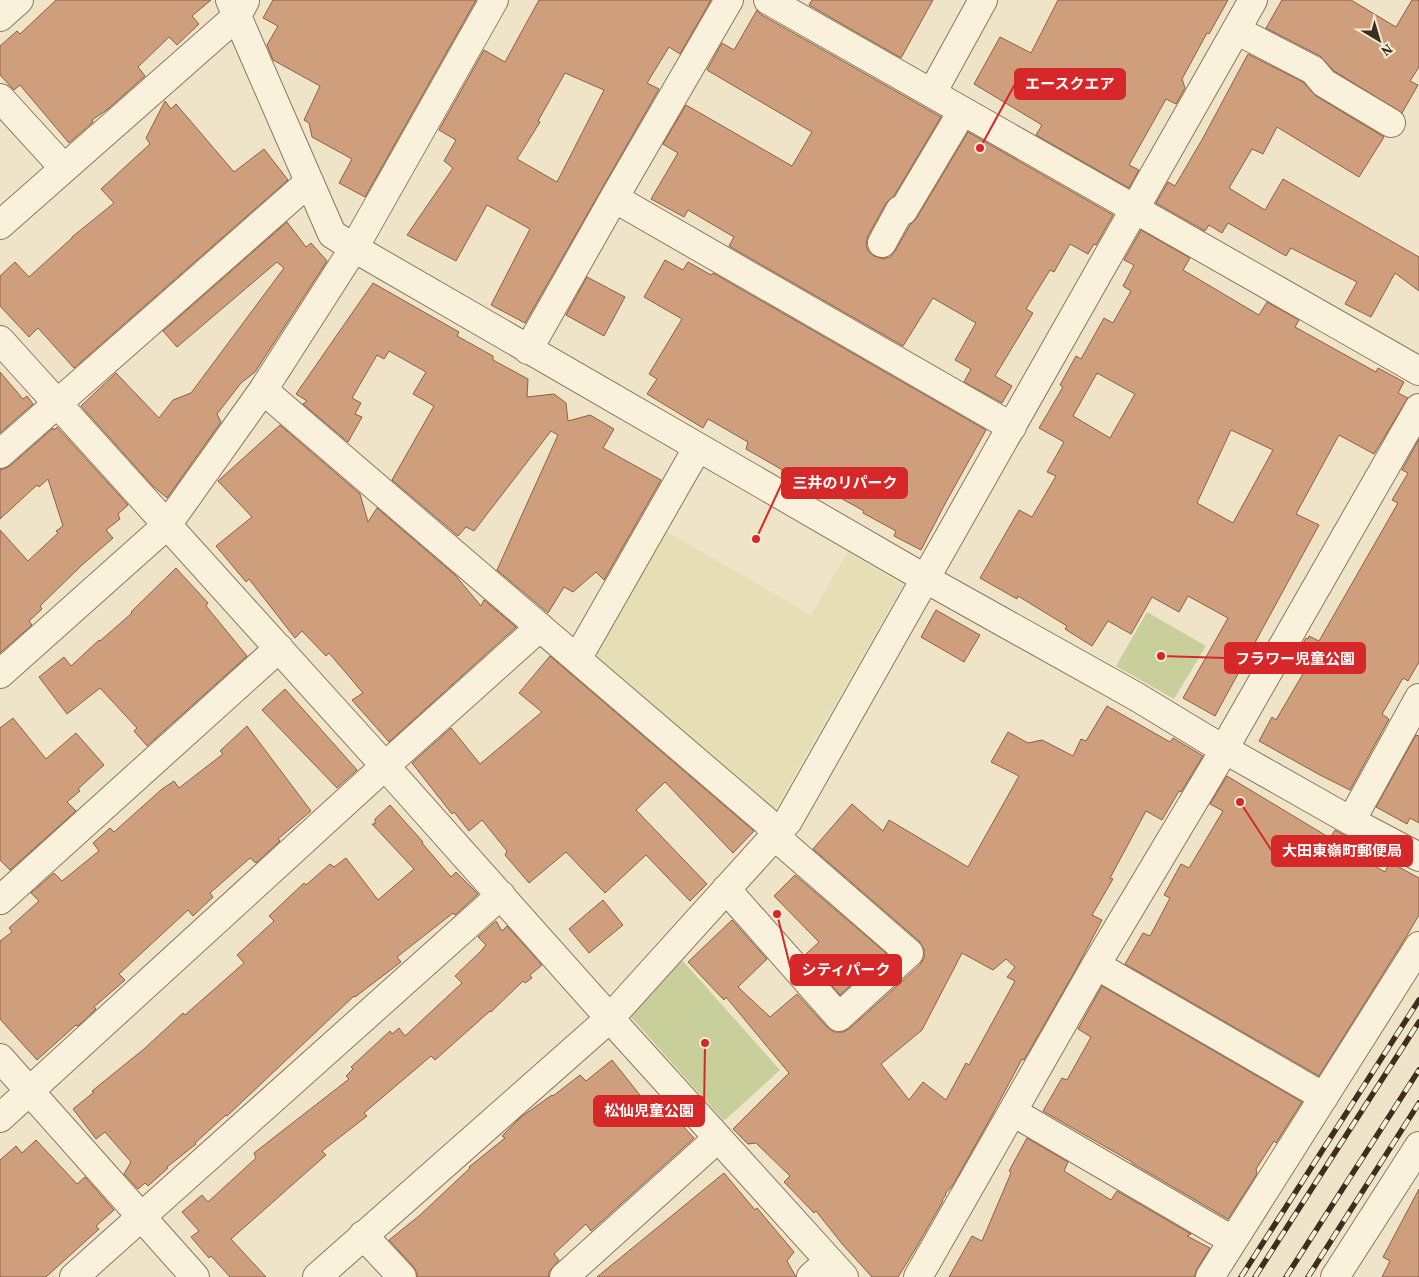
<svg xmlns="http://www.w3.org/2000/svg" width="1419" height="1277" font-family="'Source Serif 4','Noto Sans JP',serif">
	<rect width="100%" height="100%" fill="#f0e4c8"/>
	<path fill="#e6deb5" d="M664 530 811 615 848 552 903 585 773 813 587 656Z"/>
	<path fill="#c9cf9b" d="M1147 612 1206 646 1174 699 1116 666Z
		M682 960 780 1070 724 1121 630 1016Z"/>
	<path fill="#cf9f7d" stroke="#8d5f41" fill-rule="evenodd" d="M56 0H211L192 16 199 24 177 45 169 37 138 67 145 76 108 109 92 120 93 122 69 143 20 85 14 90 0 75V46L17 31 20 34Z
		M273 0H476L365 197 339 183 352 159 312 137 309 123 304 120 320 86 273 60 267 45 278 26 263 18Z
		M539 0H711L680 54 669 47 647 83 659 89 525 323 491 305 530 229 487 205 456 261 407 235 453 168 444 161 456 140 439 130 484 50 505 62ZM565 73 604 90 557 182 517 159 540 122 538 121Z
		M812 0H933L901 58 809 5Z
		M1058 0H1228L1209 34 1207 33 1182 79 1185 88 1176 104 1166 99 1129 165 1139 170 1129 188 1036 135 1042 125 974 84 1000 37 1031 53Z
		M1282 0H1351L1396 27 1412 0H1419V67L1410 81 1418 85 1402 113 1334 71 1320 56 1266 28Z
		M757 10 760 14 941 117 894 196 886 203 868 236 866 244 868 251 874 256 883 259 890 257 895 251 910 225 916 219 968 132 1113 215 1096 245 1094 244 1088 254 1070 244 1054 272 1050 270 1026 309 1033 313 995 376 1012 386 1002 403 964 382 971 369 955 360 976 323 933 298 903 346 729 246 734 237 688 210 684 217 651 199 678 153 663 144 686 105 792 166 812 132 707 70 722 43 734 50Z
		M1248 54 1303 82 1316 96 1384 137 1359 177 1277 127 1263 154 1252 149 1229 188 1265 210 1283 179 1419 257V291L1395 273 1371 317 1345 304 1357 282 1291 248 1286 256 1228 223 1222 233 1209 225 1205 231 1156 203 1168 182 1175 186 1203 138Z
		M165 101 171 109 176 104 234 172 264 149 288 180 74 368 38 328 29 337 0 306V276L15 262 29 277 72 238V237L114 203 101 189 150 144 146 138Z
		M287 222 306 247 311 243 327 261 255 372 241 383 217 414 221 422 167 498 153 486 81 406 116 373 159 418 173 400 191 393 284 268 277 262 177 347 163 331Z
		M1141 230 1190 258 1183 270 1259 315 1267 302 1299 320 1295 327 1376 372 1378 368 1404 382 1398 393 1408 398 1374 454 1339 435 1296 514 1319 525 1215 716 1183 698 1228 618 1188 596 1179 612 1152 597 1131 634 1108 621 1092 646 1065 629 1067 626 1018 596 1017 599 980 578 1019 510 1032 517 1056 476 1047 472 1064 442 1039 428 1063 387 1060 385 1076 356 1081 359 1104 318 1113 323 1131 291 1123 286 1134 265 1124 260ZM1097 373 1135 394 1110 438 1073 416ZM1231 430 1273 450 1233 523 1197 503Z
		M665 260 683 270 688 262 711 275 713 273 986 430 946 502 921 550 894 536 896 531 863 513 864 511 828 491 826 495 746 449 748 442 708 419 703 428 647 394 657 379 649 374 682 319 644 297Z
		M587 277 625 297 604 336 566 315Z
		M373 283 459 332 457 336 493 356V360L528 379 527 397 554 394 566 403 568 421 590 415 614 429 603 448 661 480 604 580 596 572 573 592 564 587 548 613 497 570 558 435 551 431 474 531 466 527 458 536 392 480 434 406 413 394 426 372 389 351 384 359 377 355 352 398 361 403 355 414 362 417 348 442 303 404 307 401 296 394Z
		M0 372 23 399 27 396 33 404 0 433Z
		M280 425 360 494 368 522 377 508 455 575 481 606 484 600 516 627 389 742 352 700 363 693 329 653 326 656 302 631 295 638 249 579 246 582 216 546 252 517 218 481Z
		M57 427 128 505 118 514 120 519 106 530 113 538 82 565 40 606 42 609 29 621 32 625 0 653V530L28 561 58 533 56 531 63 526 48 479 39 487 37 485 0 519V469H4L10 466 53 428 54 430Z
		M1419 439V662L1408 681 1403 678 1382 714 1389 719 1350 790 1320 775 1259 741 1272 717 1276 720 1304 672 1290 665 1306 638 1308 639 1309 636 1319 641 1398 503 1392 500 1408 473 1402 470Z
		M176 568 208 603 206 606 247 656 147 746 134 731 137 728 100 688 67 714 39 677 64 657 71 666 99 640 100 641 132 613 131 612Z
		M936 610 980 635 964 662 921 637Z
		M550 656 754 831 733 853 665 782 636 810 707 884 690 901 646 855 605 893 566 852 529 883 505 855 507 851 482 820 469 831 454 812 452 814 412 763 451 728 480 764 542 712 519 693Z
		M285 689 357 770 337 788 262 710Z
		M1107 706 1170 742 1173 738 1203 756 1181 792 1179 791 1162 820 1146 811 1110 878 1113 879 1092 915 1102 920 1075 971 1024 1060 1022 1059 990 1119 953 1185 945 1194 946 1195 942 1200 943 1201 913 1253 898 1277H872L843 1245 816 1211 814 1213 784 1182 790 1176 756 1143 748 1144 733 1129 789 1073 726 997 724 1000 688 962 732 920 767 959 738 987 770 1017 797 994 828 1028 835 1032H843L849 1029 920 965 924 958V949L919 941 813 849 852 804 883 831 889 820 968 867 1019 776 991 762 1008 732 1028 743 1042 740 1073 756 1081 739 1086 741ZM962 953 993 970 1006 959 1015 967 1007 977 1015 981 969 1065 966 1063 946 1100 923 1082 909 1100 881 1064 922 1030Z
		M13 718 46 759 76 733 104 765 78 789 80 791 67 802 76 811 10 870 0 860V728Z
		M247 726 311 811 278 839 280 841 256 863 250 858 210 893 213 897 193 916 188 910 119 974 125 980 94 1007 96 1009 78 1026 76 1025 37 1060 0 1019V941L12 932 9 928 39 901 31 893 54 873 62 881 99 851 93 843 110 828 114 832 162 789 174 781 179 788 223 754 220 751Z
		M1416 735 1419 736V823L1410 818 1407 824 1376 807Z
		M1227 776 1330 838 1335 830 1354 841 1348 851 1385 872 1388 866H1397L1419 878V915L1406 937 1319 1076 1125 964 1143 933 1150 936 1170 898 1164 895 1181 864 1189 868 1223 811 1210 804Z
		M390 805 423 842 422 843 451 877 456 872 478 894 455 915 453 913 397 957 401 962 355 997 354 996 227 1116 226 1115 195 1143 196 1144 167 1167 168 1168 148 1186 145 1183 138 1189 124 1174 131 1162 105 1132 96 1139 73 1109 94 1092 92 1091 144 1049 183 1013 185 1015 244 963 237 955 274 921 269 916 304 883 306 885 330 864 334 867 346 858 378 900 414 869 372 824H375V819Z
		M795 875 886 953 840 995 805 955 819 942 774 896Z
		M603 900 623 925 589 953 569 929Z
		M496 921 502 931 507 926 542 965 530 975 532 978 525 983 523 981 491 1012 490 1011 435 1060 431 1056 364 1113 367 1116 322 1151 326 1155 231 1239 266 1277H230L211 1256 209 1258 191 1237 199 1231 182 1212 202 1195 208 1202 256 1158 254 1153 349 1079 346 1076 353 1069 351 1067 390 1031 392 1034 399 1028 405 1036 462 983 455 976 483 949V948L486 945 478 937Z
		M1102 986 1302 1102 1276 1143 1274 1141 1256 1169 1257 1174 1228 1219 1132 1163V1162L1043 1111 1062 1078 1067 1080 1091 1037 1078 1029Z
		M612 1060 659 1119 668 1110 694 1138 591 1231 586 1224 554 1254 559 1260 549 1272V1277H417V1273L413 1266 389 1240 419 1216 470 1168 469 1167 505 1138 502 1136 521 1117 552 1095 553 1096 580 1075 586 1081Z
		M1027 1138 1068 1162 1064 1171 1111 1200 1117 1191 1191 1234 1187 1236 1210 1248 1197 1269 1194 1277H949L972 1236 982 1241 1011 1173 1009 1171Z
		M36 1140 77 1184 85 1177 114 1210 96 1226 99 1229 46 1277H0V1160L16 1146 22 1153Z
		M724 1173 755 1210 757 1208 794 1252 787 1261 796 1277H597Z
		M1419 1189V1277H1382L1390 1261 1383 1257Z"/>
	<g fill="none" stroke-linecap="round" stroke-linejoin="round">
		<defs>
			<path id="minor" d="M230 0 332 234 354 248 926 579 1137 697 1208 740 1351 821 1419 857
				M768 0 1419 371
				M0 17 19 0
				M1236 30 1313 70 1324 83 1391 123
				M932 93 983 0
				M0 98 64 168
				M614 198 1012 427
				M0 225 237 16 245 1
				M882 243 900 210 903 211 962 112
				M0 340 385 766 623 1033 844 1277
				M528 350 614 198 729 0
				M263 390 766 821 786 846 909 953 839 1017 726 889
				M0 454 309 182
				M577 659 698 447
				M0 674 167 525 263 390 354 248 494 0
				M1351 821 1419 698
				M0 900 279 648
				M1096 965 1324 1097
				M0 1058 195 1277
				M1013 1112 1232 1240
				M0 1118 385 766 540 627
				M363 1235 402 1277
				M74 1277 501 895
				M317 1277 610 1018 788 821 1253 0
				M564 1277 718 1138
				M811 1277 829 1261
				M918 1277 1096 965 1225 749 1233 733 1419 408
				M1210 1277 1419 946
				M1335 1277 1419 1146"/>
		</defs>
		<use href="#minor" stroke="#8d765c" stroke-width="30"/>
		<use href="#minor" stroke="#faf1dc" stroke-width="28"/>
		<defs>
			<path id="rail" d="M1241 1277 1419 1000
				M1255 1277 1419 1022
				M1286 1277 1419 1070
				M1308 1277 1419 1103"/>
		</defs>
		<use href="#rail" stroke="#3d2e20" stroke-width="5.5"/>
		<use href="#rail" stroke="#f7eed8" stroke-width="4" stroke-dasharray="11" stroke-linecap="butt"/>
	</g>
	<path fill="none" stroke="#d62828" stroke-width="2" d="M980 148L1015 84M756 539L782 483M1161 656L1225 658M1240 802L1272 851M777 914L791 970M705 1043L704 1111"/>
	<g fill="#d62828" stroke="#f7eed8" stroke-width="2">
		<circle cx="980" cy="148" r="5"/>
		<circle cx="756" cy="539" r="5"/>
		<circle cx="1161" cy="656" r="5"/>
		<circle cx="1240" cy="802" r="5"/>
		<circle cx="777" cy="914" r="5"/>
		<circle cx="705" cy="1043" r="5"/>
	</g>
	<g fill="#d62828" stroke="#d62828" stroke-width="2">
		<rect x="1015" y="69" width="110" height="30" rx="5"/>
		<rect x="782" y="468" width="125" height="30" rx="5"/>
		<rect x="1225" y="643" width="140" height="30" rx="5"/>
		<rect x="1272" y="836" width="140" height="30" rx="5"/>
		<rect x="791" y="955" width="110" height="30" rx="5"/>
		<rect x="594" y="1096" width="110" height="30" rx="5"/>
	</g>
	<g font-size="15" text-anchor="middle" font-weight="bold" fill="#fff">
		<text x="1070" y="89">エースクエア</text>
		<text x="845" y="488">三井のリパーク</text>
		<text x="1295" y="664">フラワー児童公園</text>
		<text x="1342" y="856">大田東嶺町郵便局</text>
		<text x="846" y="975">シティパーク</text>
		<text x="649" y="1116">松仙児童公園</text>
	</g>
	<g transform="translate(1379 40) rotate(142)" stroke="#f7eed8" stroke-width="4" paint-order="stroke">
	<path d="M0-4L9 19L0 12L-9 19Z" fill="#3d2e20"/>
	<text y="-8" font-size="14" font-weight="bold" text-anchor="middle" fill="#3d2e20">N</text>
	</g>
</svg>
